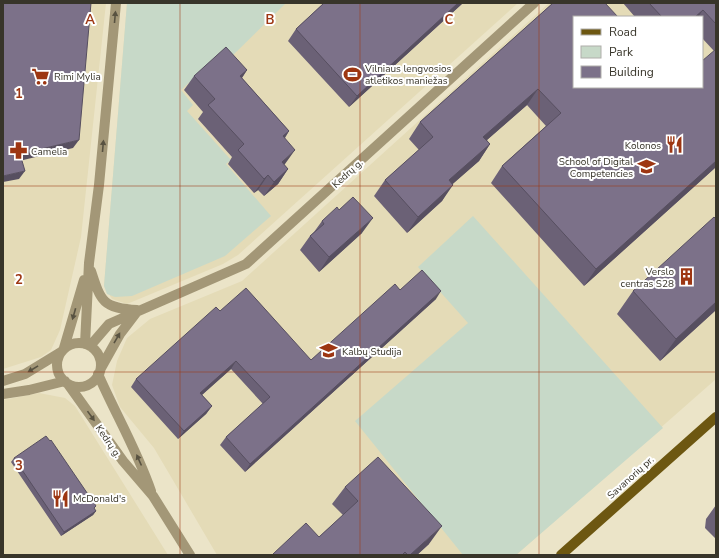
<svg xmlns="http://www.w3.org/2000/svg" width="719" height="558" font-family="'Nunito Sans',sans-serif">
	<rect width="100%" height="100%" fill="#ebe4c8"/>
	<path fill="#e4dbb7" fill-rule="evenodd" d="M3 3H106L81 237 60 330 51 350 41 357 3 369Z
		M127 3H518L238 255 223 264 127 304 112 299 104 286Z
		M549 3H716V379L516 555H217L154 448 120 407 112 385 117 361 127 338 150 319 242 281ZM574 17H702V87H574Z
		M39 393 65 398 75 406 168 555H3V400Z"/>
	<path fill="#c7d9c8" d="M127 3H286L225 63 218 56 181 90 193 105 187 111 231 160 226 164 271 216 225 256 132 296 115 297 107 294 104 286Z
		M473 216 663 428 516 555H463L355 421 468 323 418 267Z"/>
	<g fill="none" stroke-linecap="round" stroke-linejoin="round">
		<path stroke="#a39777" stroke-width="10" d="M91 271C101 302 103 308 137 310
			M57 365a22 22 0 1 1 44 0a22 22 0 1 1-44 0Z
			M85 344 89 263 99 185 116 3
			M90 346 109 324 246 264 534 3
			M64 348 84 280
			M101 368 120 334 136 313
			M98 374C115 413 137 450 151 491
			M3 381 25 374 61 352
			M68 384 123 461 153 496 190 555
			M3 394 29 390 65 381"/>
		<path stroke="#6d5711" stroke-width="10" d="M561 555 716 417"/>
	</g>
	<path fill="#6b6176" d="M324 3H463L349 107 288 41 296 29Z
		M553 3 574 87H702L714 51 702 38V17H635L623 3H716V167L584 286 491 183 502 166 546 126 527 105 487 140 490 144 479 161 452 184 442 201 407 233 374 196 385 180 419 150 409 139 420 122Z
		M247 70 242 78 289 131 285 138 284 165 288 169 278 184 264 196 258 190 254 193 228 164 232 157 198 119 203 112 184 90 194 76Z
		M716 219V310L660 361 617 314 633 291Z
		M322 221 362 233 319 272 300 250 310 236 314 232Z
		M400 290 436 299 245 472 220 445 226 437 263 404 231 369 202 395 212 406 206 414 178 439 131 387 136 379 220 311 311 360Z
		M14 458 94 509 96 511 93 515 61 536 11 462Z
		M345 487 429 544 417 555H272L273 554 319 537 343 515 332 504Z
		M716 505V539L705 528 706 519Z"/>
	<path fill="#574f60" d="M458 3H463L349 107 357 96Z
		M703 10 698 17H695Z
		M247 70 237 85 240 76Z
		M538 89 527 105 472 153 483 137Z
		M289 131 279 146 283 136Z
		M79 140 73 148 15 162 20 154Z
		M490 144 479 161 438 197 449 180Z
		M295 150 285 164 272 176 282 162Z
		M716 161V167L584 286 596 269Z
		M288 169 278 184 264 196 274 182Z
		M25 171 19 179 3 182V176Z
		M268 175 258 190 254 193 264 179Z
		M453 185 442 201 407 233 418 217Z
		M373 218 362 233 319 272 329 257Z
		M441 291 436 299 245 472 250 464Z
		M716 302V310L660 361 676 339Z
		M236 361 231 369 195 401 200 393Z
		M212 406 206 414 178 439 184 431Z
		M96 511 93 515 61 536 64 532Z
		M442 526 429 544 417 555H410Z"/>
	<path fill="#7c7189" stroke="#574f60" d="M3 3H91L79 140 20 154 25 171 3 176Z
		M324 3H458L357 96 296 29Z
		M553 3H605L618 17H574V87H702V61L716 49V161L596 269 502 166 561 113 538 89 483 137 490 144 449 180 453 185 418 217 385 180 433 137 420 122Z
		M649 3H716V24L703 10 695 17H662Z
		M226 47 247 70 240 76 289 131 283 136 295 150 282 162 288 169 274 182 268 175 264 179 238 150 244 144 208 105 215 99 194 76Z
		M353 197 373 218 329 257 310 236 324 224 322 221 337 207 339 210Z
		M714 217 716 219V302L676 339 633 291Z
		M422 270 441 291 250 464 226 437 270 397 236 361 200 393 212 406 184 431 136 379 216 307 220 311 246 288 311 360 395 284 400 290Z
		M46 436 50 441 51 440 96 506 94 508 96 511 64 532 14 458Z
		M378 457 442 526 410 555H408L405 552 402 555H274L273 554 306 523 319 537 358 501 345 487Z"/>
	<defs><path id="oneway-solid" d="M-6-.8H1V-3.2L6.5 0L1 3.2V.8H-6Z"/></defs>
	<g fill="#585241">
		<use href="#oneway-solid" transform="translate(115 17) rotate(-85)"/>
		<use href="#oneway-solid" transform="translate(103 146) rotate(-85)"/>
		<use href="#oneway-solid" transform="translate(74 314) rotate(106)"/>
		<use href="#oneway-solid" transform="translate(117 338) rotate(-60)"/>
		<use href="#oneway-solid" transform="translate(33 369) rotate(149)"/>
		<use href="#oneway-solid" transform="translate(91 416) rotate(54)"/>
		<use href="#oneway-solid" transform="translate(139 460) rotate(-114)"/>
	</g>
	<path fill="none" stroke="#9d3612" stroke-width="1" stroke-opacity="0.55" d="M180 3V555M360 3V555M539 3V555M3 186H716M3 372H716"/>
	<defs>
		<symbol id="stadium-bare" viewBox="-9 -9 18 18"><path d="M0-5a6.5 5 0 1 0 0 10a6.5 5 0 1 0 0-10ZM-3.5-1.8h7v3.6h-7Z" fill="#9d3612" stroke="#fff" stroke-width="2.5" paint-order="stroke"/></symbol>
		<symbol id="supermarket-bare" viewBox="-9 -9 18 18"><path d="M-6-5.5h2.5l.6 2H6L4.5 2H-2.5L-4.4-4H-6ZM-1.5 3.2a1.3 1.3 0 1 0 .1 0ZM3 3.2a1.3 1.3 0 1 0 .1 0Z" fill="#9d3612" stroke="#fff" stroke-width="2.5" paint-order="stroke"/></symbol>
		<symbol id="restaurant-bare" viewBox="-9 -9 18 18"><path d="M-5-6h1v4h1v-4h1v4h1v-4h1v5L-1.5 .5V6h-2V.5L-5-1ZM5-6V6H3V1.5H1.5Q1.5-4 5-6Z" fill="#9d3612" stroke="#fff" stroke-width="2.5" paint-order="stroke"/></symbol>
		<symbol id="pharmacy-bare" viewBox="-9 -9 18 18"><path d="M-2-6h4v4h4v4h-4v4h-4v-4h-4v-4h4Z" fill="#9d3612" stroke="#fff" stroke-width="2.5" paint-order="stroke"/></symbol>
		<symbol id="university-bare" viewBox="-9 -9 18 18"><path d="M0-5L7-2L0 1L-7-2ZM-4 1L0 2.5L4 1V4Q0 6-4 4Z" fill="#9d3612" stroke="#fff" stroke-width="2.5" paint-order="stroke"/></symbol>
		<symbol id="building-bare" viewBox="-9 -9 18 18"><path d="M-4-6H4V6H1V3H-1V6H-4ZM-2.5-4.3h1.7v1.8h-1.7ZM.8-4.3h1.7v1.8H.8ZM-2.5-1h1.7V.8h-1.7ZM.8-1h1.7V.8H.8Z" fill="#9d3612" stroke="#fff" stroke-width="2.5" paint-order="stroke"/></symbol>
		<symbol id="school-bare" viewBox="-9 -9 18 18"><path d="M0-5L7-2L0 1L-7-2ZM-4 1L0 2.5L4 1V4Q0 6-4 4Z" fill="#9d3612" stroke="#fff" stroke-width="2.5" paint-order="stroke"/></symbol>
	</defs>
	<g fill-rule="evenodd">
		<use href="#stadium-bare" x="340" y="62" width="25" height="25"/>
		<use href="#supermarket-bare" x="28" y="64" width="25" height="25"/>
		<use href="#restaurant-bare" x="662" y="132" width="25" height="25"/>
		<use href="#pharmacy-bare" x="6" y="138" width="25" height="25"/>
		<use href="#university-bare" x="634" y="154" width="25" height="25"/>
		<use href="#building-bare" x="674" y="264" width="25" height="25"/>
		<use href="#school-bare" x="316" y="338" width="25" height="25"/>
		<use href="#restaurant-bare" x="48" y="486" width="25" height="25"/>
	</g>
	<g text-anchor="middle" stroke-width="4" stroke-linejoin="round" paint-order="stroke">
		<g font-size="10" fill="#38352a" stroke="#fff" text-anchor="start">
			<text x="365" y="72">Vilniaus lengvosios<tspan x="365" dy="12">atletikos maniežas</tspan></text>
			<text x="54" y="80">Rimi Mylia</text>
			<text x="661" y="149" text-anchor="end">Kolonos</text>
			<text x="31" y="155">Camelia</text>
			<text x="633" y="165" text-anchor="end">School of Digital<tspan x="633" dy="12">Competencies</tspan></text>
			<text x="674" y="275" text-anchor="end">Verslo<tspan x="674" dy="12">centras S28</tspan></text>
			<text x="342" y="355">Kalbų Studija</text>
			<text x="73" y="502">McDonald's</text>
		</g>
		<g font-size="10" fill="#38352a" stroke="#fff">
			<text transform="translate(347 173) rotate(-42)" y="4">Kedrų g.</text>
			<text transform="translate(109 441) rotate(56)" y="4">Kedrų g.</text>
			<text transform="translate(630 477) rotate(-42)" y="4">Savanorių pr.</text>
		</g>
	</g>
	<g font-size="13" text-anchor="middle" font-weight="bold" fill="#9d3612" stroke="#fff" stroke-width="4" stroke-linejoin="round" paint-order="stroke">
		<text x="90" y="24">A</text>
		<text x="270" y="24">B</text>
		<text x="449" y="24">C</text>
		<text x="19" y="98">1</text>
		<text x="19" y="284">2</text>
		<text x="19" y="470">3</text>
	</g>
	<rect width="719" height="558" fill="none" stroke="#38352a" stroke-width="8"/>
	<rect x="573" y="16" width="130" height="72" fill="#ffffff" stroke="#afaeaa"/>
	<rect x="581" y="29" width="20" height="6" fill="#6d5711" stroke="#afaeaa"/>
	<text x="609" y="36" font-size="12" fill="#38352a">Road</text>
	<rect x="581" y="46" width="20" height="12" fill="#c7d9c8" stroke="#afaeaa"/>
	<text x="609" y="56" font-size="12" fill="#38352a">Park</text>
	<rect x="581" y="66" width="20" height="12" fill="#7c7189" stroke="#afaeaa"/>
	<text x="609" y="76" font-size="12" fill="#38352a">Building</text>
</svg>
